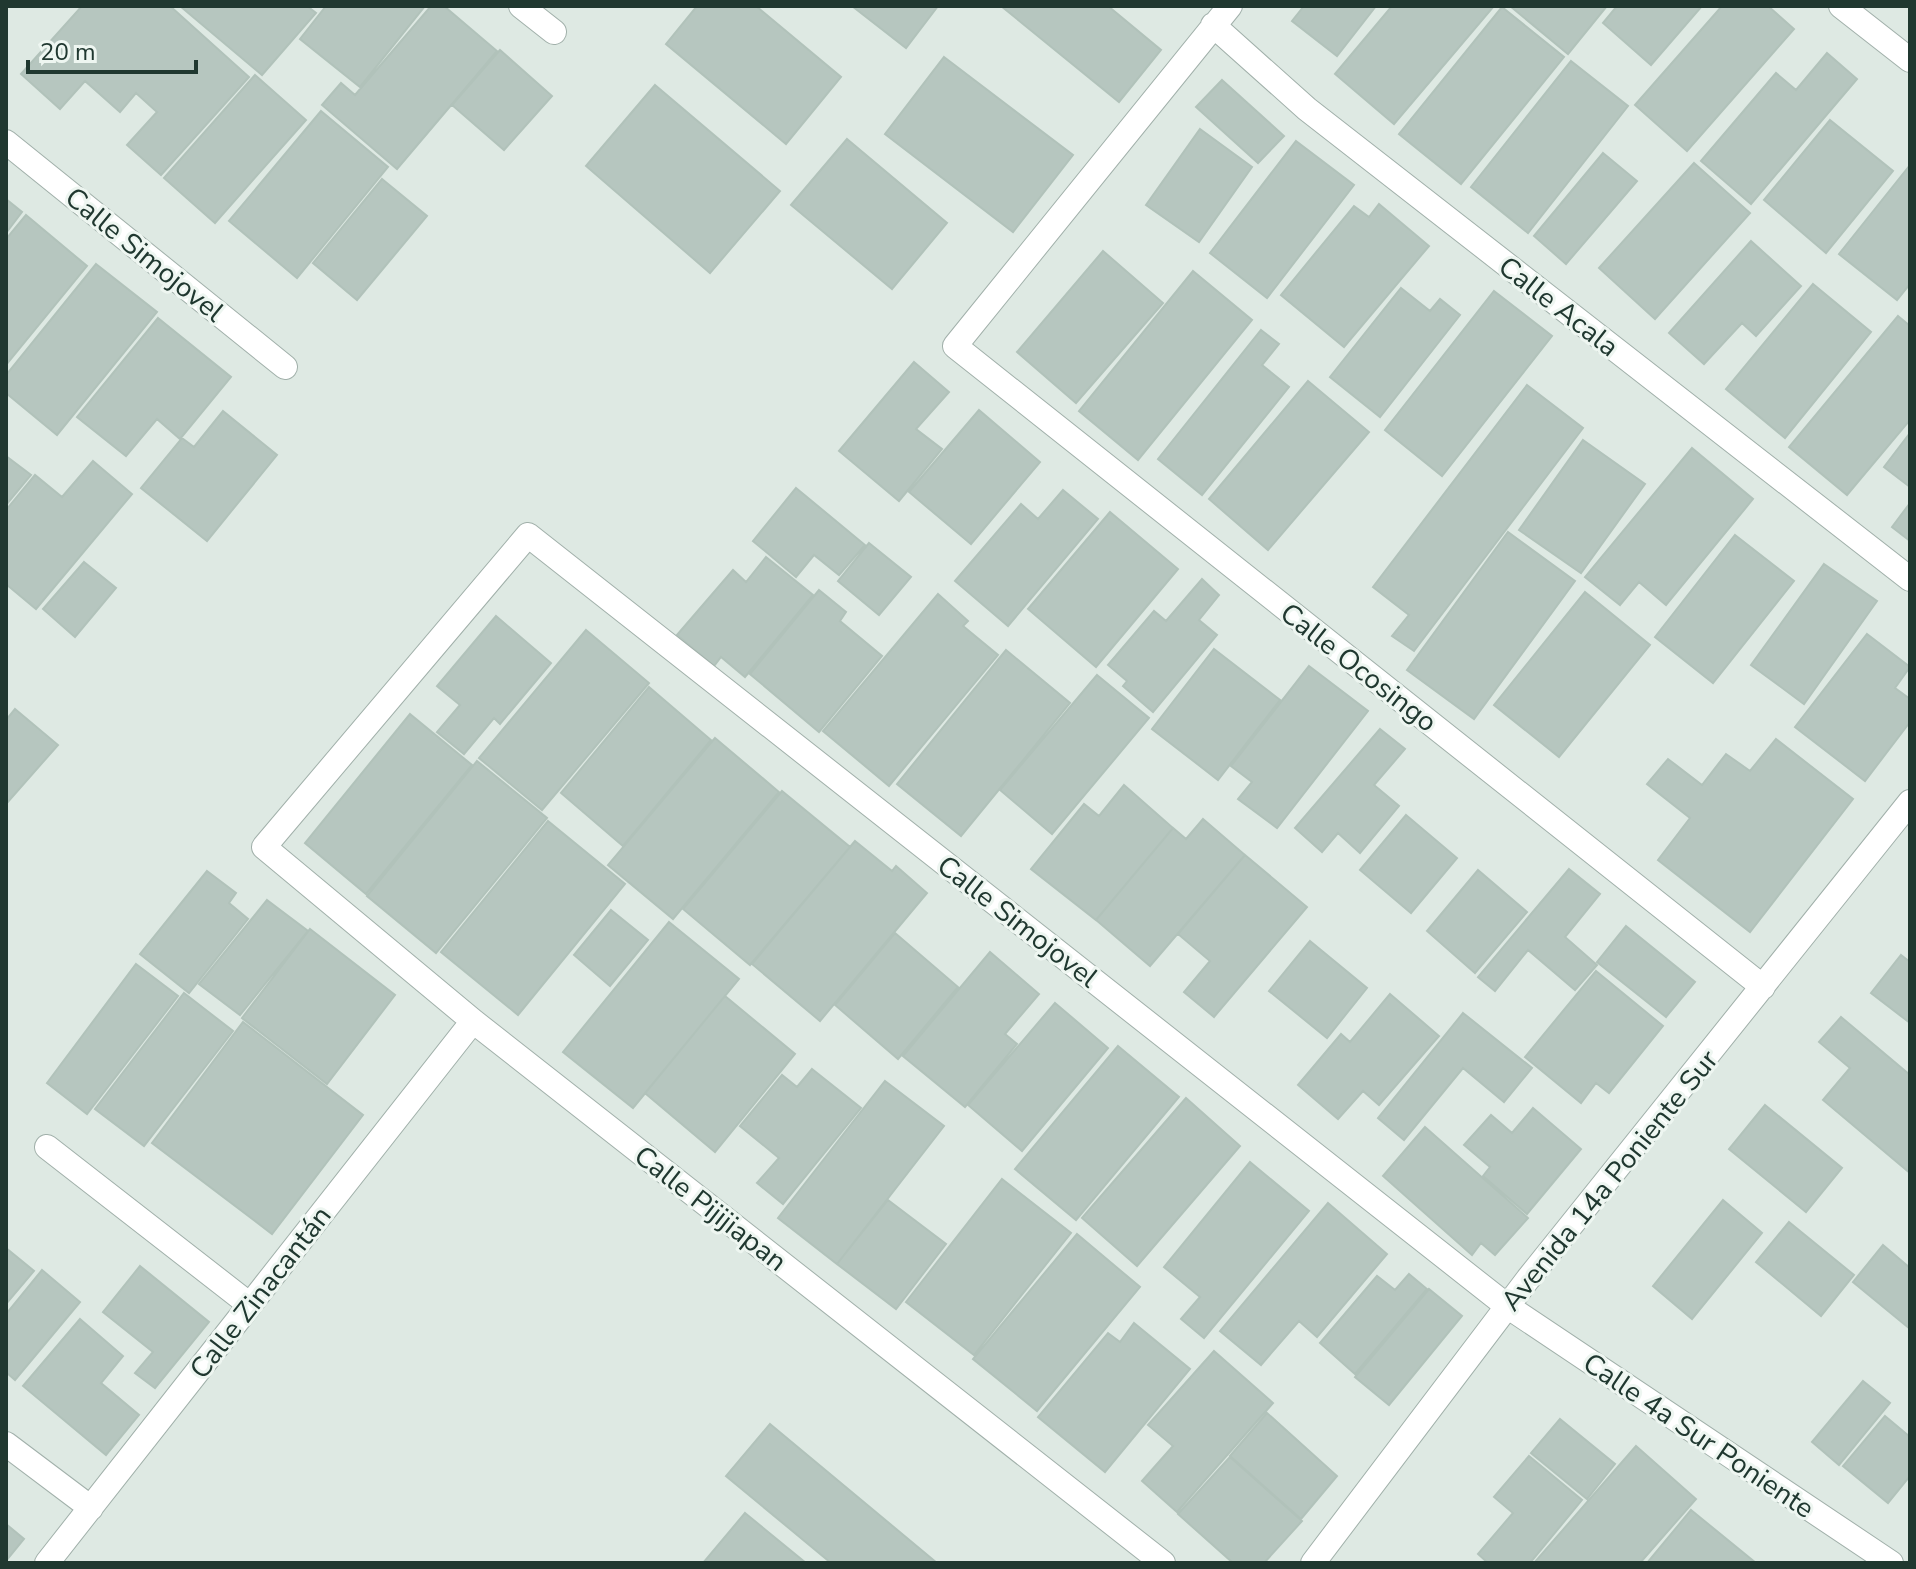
<svg xmlns="http://www.w3.org/2000/svg" width="1916" height="1569" font-family="'Nunito Sans',sans-serif">
	<rect width="100%" height="100%" fill="#dee9e3"/>
	<path fill="#b6c6bf" stroke="#b1c2ba" stroke-width="2" d="M82 6H170L249 77 161 175 127 145 157 112 136 93 120 112 85 81 60 109 21 74Z
		M180 6H307L316 13 262 75Z
		M326 6H425L360 87 300 39Z
		M431 6H444L497 51 397 169 322 105 341 83 355 95Z
		M697 6H756L841 77 786 144 666 44Z
		M852 6H938L906 48Z
		M1001 6H1108L1161 50 1119 102Z
		M1304 6H1376L1337 56 1292 21Z
		M1392 6H1494L1394 124 1335 74Z
		M1510 6H1607L1568 54Z
		M1617 6H1702L1651 65 1603 23Z
		M1722 6H1768L1794 29 1687 151 1635 105Z
		M1502 7 1564 57 1461 184 1399 134Z
		M500 50 552 96 504 150 452 105Z
		M1827 53 1857 79 1751 204 1701 161 1776 73 1796 90Z
		M944 57 1073 155 1013 232 885 134Z
		M1571 61 1628 106 1528 233 1471 187Z
		M255 75 306 120 215 223 164 178Z
		M1222 80 1284 136 1258 163 1196 107Z
		M655 85 780 191 710 273 586 166Z
		M321 111 388 167 297 278 229 221Z
		M1830 120 1893 171 1826 253 1764 200Z
		M1200 129 1252 167 1199 242 1146 205Z
		M847 139 947 223 892 289 791 205Z
		M1296 141 1354 185 1267 298 1210 253Z
		M1603 153 1637 181 1566 264 1534 236Z
		M1694 163 1750 213 1655 319 1599 268Z
		M1910 165V284L1897 300 1839 254Z
		M382 179 427 216 357 300 313 263Z
		M6 199 22 212 6 233Z
		M1379 204 1429 246 1344 347 1281 295 1354 206 1369 217Z
		M26 215 87 266 6 365V239Z
		M1751 241 1801 286 1756 336 1742 323 1704 364 1669 333Z
		M1103 251 1163 303 1076 403 1017 352Z
		M96 264 157 312 57 435 6 393V375Z
		M1193 271 1252 320 1138 460 1079 411Z
		M1813 284 1871 332 1785 438 1726 389Z
		M1401 288 1430 311 1440 299 1460 315 1380 417 1330 377Z
		M1494 291 1552 336 1442 476 1385 430Z
		M1898 316 1910 326V420L1847 495 1789 447Z
		M158 318 231 377 180 439 157 419 126 456 77 417Z
		M1261 330 1279 344 1262 365 1289 387 1202 495 1158 459Z
		M914 362 949 392 916 429 942 449 899 501 839 451Z
		M1308 381 1369 432 1268 550 1209 499Z
		M1527 385 1583 428 1414 651 1392 636 1409 615 1373 587Z
		M979 410 1040 462 971 544 909 492Z
		M223 411 277 455 207 541 141 488 182 438 194 447Z
		M1910 433V487L1884 467Z
		M1583 440 1645 484 1581 573 1519 530Z
		M1692 448 1753 499 1666 605 1639 582 1620 605 1585 577Z
		M6 456 31 475 6 505Z
		M93 461 132 494 36 609 6 584V510L35 475 62 497Z
		M796 488 865 545 839 575 814 555 796 577 753 541Z
		M1063 490 1098 519 1008 626 955 581 1021 504 1038 519Z
		M1910 503V541L1892 527Z
		M1110 512 1178 569 1096 667 1028 609Z
		M1508 532 1575 581 1474 719 1407 670Z
		M1735 535 1794 581 1713 683 1655 637Z
		M869 543 911 577 879 615 838 581Z
		M766 557 813 595 745 677 721 657 714 666 677 635 733 570 746 582Z
		M84 562 116 588 75 637 43 609Z
		M1824 564 1877 601 1804 704 1751 665Z
		M1202 579 1219 595 1199 620 1217 635 1153 712 1123 686 1127 681 1108 665 1154 611 1166 621Z
		M819 590 846 612 840 621 882 656 819 732 750 674Z
		M1585 592 1650 645 1559 757 1494 705Z
		M938 594 968 621 963 626 998 655 889 786 823 731Z
		M496 616 551 663 500 724 494 718 464 754 437 732 460 705 437 686Z
		M586 630 649 683 542 810 479 758Z
		M1867 634 1910 667 1895 688 1910 699V722L1865 781 1795 727Z
		M1214 649 1280 700 1218 780 1152 729Z
		M1006 650 1070 703 961 836 897 784Z
		M1309 666 1368 711 1277 828 1238 799 1252 782 1231 766Z
		M1097 675 1149 718 1052 834 1000 790Z
		M649 687 711 740 623 846 561 793Z
		M15 709 58 745 6 804V720Z
		M410 714 472 765 366 894 305 843Z
		M1380 729 1405 749 1374 785 1399 806 1360 853 1338 833 1322 852 1295 828Z
		M715 738 779 792 673 919 608 865Z
		M1776 739 1853 799 1750 932 1658 860 1690 818 1647 784 1668 759 1702 785 1726 754 1750 771Z
		M477 761 547 818 436 953 367 896Z
		M1124 785 1173 828 1096 920 1031 869 1084 804 1099 816Z
		M782 791 850 847 750 965 683 909Z
		M1406 815 1457 858 1411 913 1360 870Z
		M1203 819 1245 855 1150 966 1096 920 1173 828 1186 839Z
		M548 821 625 884 518 1015 441 952Z
		M855 841 892 871 896 866 927 893 820 1021 752 964Z
		M1245 855 1307 907 1214 1017 1184 992 1210 961 1178 934Z
		M1569 869 1600 894 1565 937 1597 965 1575 990 1528 950 1495 991 1478 977Z
		M1478 870 1527 912 1475 973 1427 931Z
		M207 871 236 893 229 903 248 919 189 993 140 954Z
		M267 900 308 931 240 1015 199 984Z
		M611 910 648 940 610 986 574 955Z
		M669 922 739 979 633 1108 563 1052Z
		M1626 926 1695 982 1666 1017 1597 962Z
		M310 929 395 995 327 1084 242 1018Z
		M895 933 958 987 898 1059 835 1005Z
		M1310 941 1367 988 1327 1038 1269 991Z
		M990 952 1039 994 1005 1034 1017 1044 965 1107 903 1056Z
		M1901 955 1910 962V1023L1871 993Z
		M136 964 178 996 87 1114 47 1083Z
		M1596 971 1663 1026 1609 1093 1596 1083 1581 1103 1525 1057Z
		M184 993 233 1031 144 1146 95 1109Z
		M1390 994 1439 1036 1379 1105 1363 1091 1338 1119 1298 1085 1341 1034 1350 1042Z
		M725 996 795 1054 715 1152 645 1093Z
		M1055 1003 1108 1048 1022 1151 968 1105Z
		M1463 1013 1532 1068 1504 1102 1463 1068 1404 1140 1378 1118Z
		M1841 1017 1910 1075V1173L1823 1100 1850 1068 1819 1042Z
		M243 1022 363 1115 272 1234 152 1143Z
		M1118 1046 1179 1097 1076 1220 1015 1169Z
		M812 1069 861 1108 783 1204 757 1183 779 1158 740 1126 782 1075 797 1087Z
		M885 1081 944 1126 837 1264 778 1218Z
		M1186 1098 1240 1146 1137 1266 1082 1218Z
		M1765 1105 1842 1168 1806 1212 1729 1149Z
		M1533 1108 1581 1149 1527 1214 1483 1176 1490 1167 1464 1145 1491 1115 1512 1133Z
		M1425 1127 1528 1218 1495 1255 1481 1243 1472 1255 1383 1176Z
		M1250 1162 1309 1211 1204 1338 1181 1319 1200 1297 1164 1267Z
		M1002 1179 1071 1233 974 1355 906 1302Z
		M888 1200 946 1244 896 1309 837 1264Z
		M1723 1200 1762 1233 1692 1319 1653 1286Z
		M1328 1203 1387 1254 1317 1337 1299 1321 1261 1365 1220 1331Z
		M1789 1222 1854 1275 1821 1316 1756 1262Z
		M1077 1234 1140 1287 1037 1411 973 1359Z
		M1883 1245 1910 1268V1329L1853 1282Z
		M6 1248 34 1271 6 1304Z
		M140 1266 209 1322 155 1388 135 1373 153 1352 103 1312Z
		M42 1270 80 1302 15 1380 6 1372V1314Z
		M1409 1274 1427 1289 1355 1374 1320 1343 1377 1276 1395 1290Z
		M1429 1289 1462 1316 1389 1405 1355 1377Z
		M80 1319 123 1356 101 1383 139 1415 106 1455 23 1386Z
		M1134 1323 1190 1369 1105 1472 1038 1417 1108 1333 1120 1342Z
		M1214 1351 1273 1403 1177 1512 1142 1481 1173 1446 1148 1425Z
		M1863 1381 1890 1403 1839 1465 1812 1442Z
		M1267 1413 1337 1476 1301 1519 1230 1456Z
		M1885 1416 1910 1437V1476L1888 1503 1843 1466Z
		M1560 1419 1615 1464 1587 1499 1531 1453Z
		M770 1424 937 1563H831L726 1476Z
		M1636 1446 1696 1499 1640 1563H1534Z
		M1529 1456 1582 1500 1530 1563H1488L1478 1554 1513 1513 1494 1497Z
		M1230 1457 1302 1521 1264 1563H1233L1178 1514Z
		M1691 1510 1756 1563H1647Z
		M745 1513 806 1563H703Z
		M6 1524 24 1539 6 1561Z"/>
	<g fill="none" stroke-linecap="round" stroke-linejoin="round">
		<defs>
			<path id="minor" d="M521 6 554 32
				M1230 6 955 346 1763 987
				M1841 6 1910 60
				M1213 25 1307 109 1910 579
				M6 142 285 367
				M47 1147 250 1305
				M6 1444 91 1508
				M47 1563 473 1021
				M1163 1563 473 1021 264 847 528 535 1507 1306 1891 1563
				M1313 1563 1528 1279 1910 802"/>
		</defs>
		<use href="#minor" stroke="#a1b0aa" stroke-width="26"/>
		<use href="#minor" stroke="#fff" stroke-width="24"/>
	</g>
	<g text-anchor="middle" stroke-width="6" stroke-linejoin="round" paint-order="stroke">
		<g font-size="28" fill="#203830" stroke="#eef6f1">
			<text transform="translate(145 254) rotate(39)" y="10">Calle Simojovel</text>
			<text transform="translate(1559 306) rotate(38)" y="10">Calle Acala</text>
			<text transform="translate(1359 667) rotate(38)" y="10">Calle Ocosingo</text>
			<text transform="translate(1018 921) rotate(38)" y="10">Calle Simojovel</text>
			<text transform="translate(1609 1180) rotate(-51)" y="10">Avenida 14a Poniente Sur</text>
			<text transform="translate(711 1208) rotate(38)" y="10">Calle Pijijiapan</text>
			<text transform="translate(260 1292) rotate(-52)" y="10">Calle Zinacantán</text>
			<text transform="translate(1699 1435) rotate(34)" y="10">Calle 4a Sur Poniente</text>
		</g>
	</g>
	<rect width="1916" height="1569" fill="none" stroke="#203830" stroke-width="16"/>
	<path d="M28 60v12h168v-12" fill="none" stroke="#203830" stroke-width="4"/>
	<text x="40" y="60" font-size="24" fill="#203830" stroke="#eef6f1" stroke-width="6" paint-order="stroke">20 m</text>
</svg>
